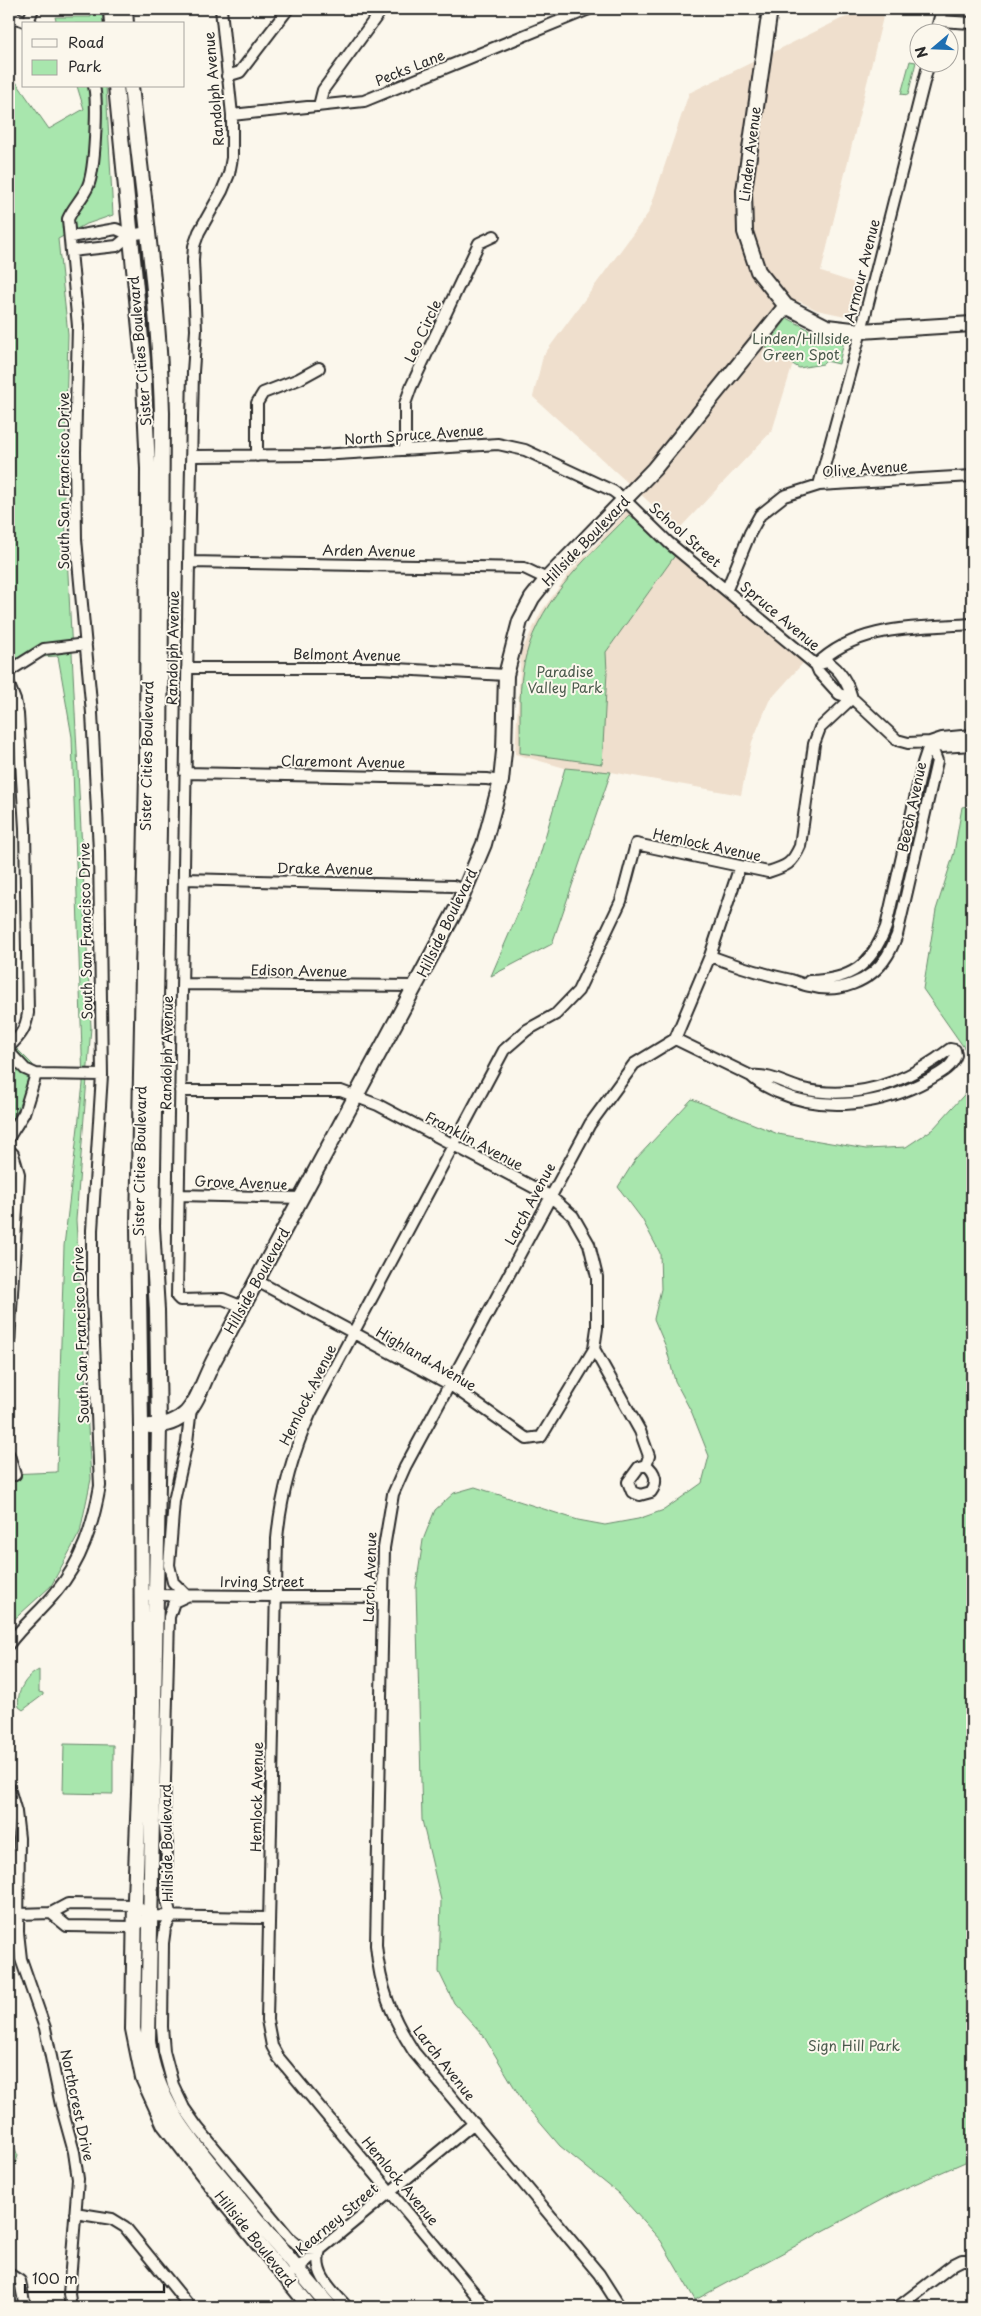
<svg xmlns="http://www.w3.org/2000/svg" width="981" height="2316" font-family="'Playpen Sans',sans-serif">
	<rect width="100%" height="100%" fill="#fbf7ec"/>
	<filter id="ink" filterUnits="userSpaceOnUse"><feTurbulence type="fractalNoise" baseFrequency=".02" numOctaves="2"/><feDisplacementMap in="SourceGraphic" scale="10" xChannelSelector="R" yChannelSelector="G"/><feConvolveMatrix kernelMatrix="1 2 1 2 8 2 1 2 1" color-interpolation-filters="sRGB"/></filter>
	<g filter="url(#ink)">
		<path fill="#efdfcd" d="M869 9H885L821 272 858 284 850 317 817 310 799 301 766 348 793 364 772 431 679 529 533 397 543 356 649 212 689 93 841 19Z
			M627 511 804 662 769 701 752 742 741 795 611 772 565 768 515 754 521 652 541 612 571 571Z"/>
		<path fill="#a8e6ad" stroke="#6a886c" d="M91 9H102L103 24H57L55 17H91Z
			M910 61 916 62 908 95 901 94Z
			M9 72 49 129 84 109 77 86H106L113 215 84 225 58 239 68 334 64 495 91 1027 76 1220 91 1479 80 1532 51 1586 9 1624V1474L57 1472 64 1246 83 1084 72 737 58 656 39 657 9 676Z
			M787 318 825 338 844 341 839 364 826 361 823 364 799 368 766 348Z
			M629 515 676 554 606 652 607 672 602 764 520 753C521 726 518 696 523 669 534 604 585 560 629 515Z
			M565 768 611 772 552 944 491 976 534 876Z
			M972 805V1059L923 989 936 910 954 853 962 807Z
			M9 1041 33 1065 37 1087 22 1129 9 1143Z
			M972 1086V2159L894 2193 695 2300 661 2241 618 2193 560 2146 525 2105 483 2035 454 2003 439 1972 441 1900 422 1820 416 1587 423 1540 435 1510 454 1493 475 1487 578 1520 605 1525 638 1519 664 1510 702 1483 709 1456 692 1413 675 1381 666 1347 654 1319 661 1289 660 1253 642 1219 618 1187 635 1160 692 1099 778 1134 866 1149 906 1147 933 1129Z
			M39 1670V1692L43 1693V1695L23 1710 19 1707C16 1692 25 1677 39 1670Z
			M64 1744 113 1745V1794L63 1793Z
			M9 2134 18 2156 9 2182Z"/>
		<g fill="none" stroke-linecap="round" stroke-linejoin="round">
			<defs>
				<path id="street" d="M221 9 232 115V158L229 174 222 191 199 232 194 246 193 260 196 330 193 372 189 562 177 1297 180 1300 223 1299 243 1307
					M9 15 32 24
					M939 21 972 23
					M28 22 33 9
					M936 32 942 9
					M227 76 240 72 288 9
					M319 106 323 90 382 9
					M232 115 364 101 589 9
					M70 237 116 229 130 235 148 232
					M71 251 117 246 130 235
					M405 450V404L411 387 479 243 494 236
					M192 456 321 455 498 444 525 450 613 491 625 500 669 543 816 665 819 672 839 694 852 698 897 740 908 743 930 742 942 738 972 735
					M257 456V403L263 393 299 379 319 368
					M819 485 861 331 929 62
					M189 562 524 568 547 579
					M727 589 750 533 760 515 784 496 819 485 972 476
					M817 664 828 662C840 670 848 684 852 698
					M816 665C858 624 917 628 972 624
					M187 668H378L506 675
					M9 671 44 649 86 644
					M9 685 15 700 18 714 25 828 28 1013C26 1029 20 1036 9 1047
					M930 742 942 747 972 745
					M185 773 487 779 501 781
					M184 879 453 886 465 890
					M710 956C737 966 763 974 791 980 798 982 803 985 810 986 838 994 871 982 887 956 891 950 894 942 897 935L937 761 930 742
					M809 981C851 980 871 966 886 927L923 763 930 742
					M182 984 415 986
					M675 1039 751 1076C759 1084 767 1087 777 1092 826 1113 882 1105 928 1080 939 1074 952 1068 956 1055L955 1050 950 1049C906 1083 855 1102 799 1088 783 1083 769 1074 751 1076
					M9 1052 25 1069 36 1074 102 1075
					M180 1091H341L378 1105 550 1196 573 1216 589 1244 597 1277V1328L594 1349 640 1431 649 1456 646 1465 639 1467 628 1482 632 1492 640 1495 651 1492C658 1482 656 1472 646 1465
					M9 1137 24 1113 36 1074
					M9 1150 13 1154 19 1174 9 1344
					M179 1195 302 1198
					M257 1281 449 1384 527 1439 541 1437 594 1349
					M9 1455 15 1475
					M149 1595 383 1597
					M187 1596 173 1582 169 1565 174 1501 187 1442 191 1408
					M9 1644C23 1625 41 1611 56 1592 82 1561 93 1525 100 1486L92 1295V1230L102 1075 99 851 92 713 76 539 75 452 78 326 68 219C73 207 83 198 88 186 95 170 98 103 94 86
					M9 1788 16 1812 19 1838 18 1932 21 1959 45 2028 61 2105 74 2152 78 2179 69 2294 71 2307
					M51 1913 67 1926 134 1927 150 1916
					M19 1914 51 1913 68 1904 135 1905 150 1916
					M150 1916 268 1918
					M171 1917 165 1928 163 1943 162 2027 164 2051 173 2085 184 2108 198 2128 291 2240 302 2249 320 2250
					M171 1917 166 1896 167 1844 164 1820 169 1617 174 1602 187 1596
					M75 2213 112 2219 125 2227 190 2307
					M320 2250C312 2274 333 2291 347 2307
					M293 2272 474 2123
					M9 2274 20 2281 25 2307
					M486 2307 278 2057 272 2046 267 2020 277 1539C281 1494 292 1455 310 1414L504 1050 527 1030 556 1014 578 991 621 901 636 844 768 872C787 866 792 864 800 846L814 744 820 728 852 698
					M620 2307 599 2274 414 2052C391 2016 380 1988 376 1945L384 1548 393 1494 405 1467 590 1124 634 1064 675 1039 710 956 740 866
					M898 2307 954 2264 962 2260H972"/>
				<path id="secondary" d="M111 9 112 24
					M125 9 126 24
					M770 9 744 191 745 232 758 271 786 306 827 327 861 331 972 324
					M116 86 143 360 148 469 147 771 138 1226 141 1426 142 1713 135 1899 133 2029 143 2078 164 2124 226 2204 310 2307
					M131 86C143 195 159 304 162 413L160 772 152 1227 157 1310 159 1426 148 2040C155 2107 201 2152 242 2202 271 2237 300 2272 330 2307
					M150 1426C195 1425 196 1395 214 1360L458 906 484 844 501 781 504 751 506 675 520 621 532 598 547 579 654 469 786 306"/>
			</defs>
			<use href="#street" stroke="#2b2b2b" stroke-width="14"/>
			<use href="#secondary" stroke="#2b2b2b" stroke-width="18"/>
			<use href="#street" stroke="#fbf7ec" stroke-width="10"/>
			<use href="#secondary" stroke="#fbf7ec" stroke-width="14"/>
		</g>
	</g>
	<g text-anchor="middle" stroke-width="4" stroke-linejoin="round" paint-order="stroke">
		<g font-size="14" fill="#2b2b2b" stroke="#fbf7ec">
			<text transform="translate(410 68) rotate(-22)" y="5">Pecks Lane</text>
			<text transform="translate(214 89) rotate(-95)" y="5">Randolph Avenue</text>
			<text transform="translate(750 154) rotate(-83)" y="5">Linden Avenue</text>
			<text transform="translate(862 271) rotate(-76)" y="5">Armour Avenue</text>
			<text transform="translate(423 331) rotate(-65)" y="5">Leo Circle</text>
			<text transform="translate(140 351) rotate(-95)" y="5">Sister Cities Boulevard</text>
			<text transform="translate(414 435) rotate(-4)" y="5">North Spruce Avenue</text>
			<text transform="translate(865 469) rotate(-4)" y="5">Olive Avenue</text>
			<text transform="translate(64 481) rotate(-90)" y="5">South San Francisco Drive</text>
			<text transform="translate(685 535) rotate(41)" y="5">School Street</text>
			<text transform="translate(586 541) rotate(-46)" y="5">Hillside Boulevard</text>
			<text transform="translate(369 551) rotate(1)" y="5">Arden Avenue</text>
			<text transform="translate(780 616) rotate(40)" y="5">Spruce Avenue</text>
			<text transform="translate(173 648) rotate(-89)" y="5">Randolph Avenue</text>
			<text transform="translate(347 655) rotate(1)" y="5">Belmont Avenue</text>
			<text transform="translate(147 756) rotate(-89)" y="5">Sister Cities Boulevard</text>
			<text transform="translate(343 762) rotate(1)" y="5">Claremont Avenue</text>
			<text transform="translate(912 807) rotate(-78)" y="5">Beech Avenue</text>
			<text transform="translate(707 845) rotate(12)" y="5">Hemlock Avenue</text>
			<text transform="translate(325 869) rotate(1)" y="5">Drake Avenue</text>
			<text transform="translate(447 923) rotate(-64)" y="5">Hillside Boulevard</text>
			<text transform="translate(86 931) rotate(-91)" y="5">South San Francisco Drive</text>
			<text transform="translate(299 971) rotate(1)" y="5">Edison Avenue</text>
			<text transform="translate(167 1053) rotate(-89)" y="5">Randolph Avenue</text>
			<text transform="translate(474 1141) rotate(28)" y="5">Franklin Avenue</text>
			<text transform="translate(140 1161) rotate(-89)" y="5">Sister Cities Boulevard</text>
			<text transform="translate(241 1183) rotate(2)" y="5">Grove Avenue</text>
			<text transform="translate(530 1204) rotate(-62)" y="5">Larch Avenue</text>
			<text transform="translate(257 1281) rotate(-61)" y="5">Hillside Boulevard</text>
			<text transform="translate(81 1335) rotate(-92)" y="5">South San Francisco Drive</text>
			<text transform="translate(426 1359) rotate(30)" y="5">Highland Avenue</text>
			<text transform="translate(308 1395) rotate(-64)" y="5">Hemlock Avenue</text>
			<text transform="translate(370 1577) rotate(-88)" y="5">Larch Avenue</text>
			<text x="262" y="1587">Irving Street</text>
			<text transform="translate(257 1797) rotate(-89)" y="5">Hemlock Avenue</text>
			<text transform="translate(167 1843) rotate(-91)" y="5">Hillside Boulevard</text>
			<text transform="translate(444 2063) rotate(52)" y="5">Larch Avenue</text>
			<text transform="translate(77 2105) rotate(78)" y="5">Northcrest Drive</text>
			<text transform="translate(400 2181) rotate(50)" y="5">Hemlock Avenue</text>
			<text transform="translate(337 2219) rotate(-40)" y="5">Kearney Street</text>
			<text transform="translate(255 2239) rotate(51)" y="5">Hillside Boulevard</text>
		</g>
		<g font-size="14" fill="#4a5a4c" stroke="#fbf7ec">
			<text x="801" y="344">Linden/Hillside<tspan x="801" dy="16">Green Spot</tspan></text>
			<text x="565" y="677">Paradise<tspan x="565" dy="16">Valley Park</tspan></text>
			<text x="854" y="2051">Sign Hill Park</text>
		</g>
	</g>
	<rect width="981" height="2316" fill="none" stroke="#fbf7ec" stroke-width="30"/>
	<rect x="15" y="15" width="951" height="2286" fill="none" stroke="#2b2b2b" stroke-width="2" filter="url(#ink)"/>
	<rect x="22" y="22" width="162" height="65" fill="#fbf7ec" stroke="#a8a59f"/>
	<rect x="32" y="39" width="25" height="8" fill="#fbf7ec" stroke="#a8a59f"/>
	<text x="68" y="48" font-size="15" fill="#2b2b2b">Road</text>
	<rect x="32" y="60" width="25" height="15" fill="#a8e6ad" stroke="#a8a59f"/>
	<text x="68" y="72" font-size="15" fill="#2b2b2b">Park</text>
	<g transform="translate(934 48) rotate(251)"><circle r="24" fill="#fbf7ec" stroke="#a8a59f"/>
	<path d="M0-4L9 19L0 12L-9 19Z" fill="#1f6fb2"/>
	<text y="-8" font-size="14" font-weight="bold" text-anchor="middle" fill="#2b2b2b">N</text>
	</g>
	<path d="M25 2284v8h139v-8" fill="none" stroke="#2b2b2b" stroke-width="2.5"/>
	<text x="32" y="2284" font-size="15" fill="#2b2b2b" stroke="#fbf7ec" stroke-width="4" paint-order="stroke">100 m</text>
</svg>
